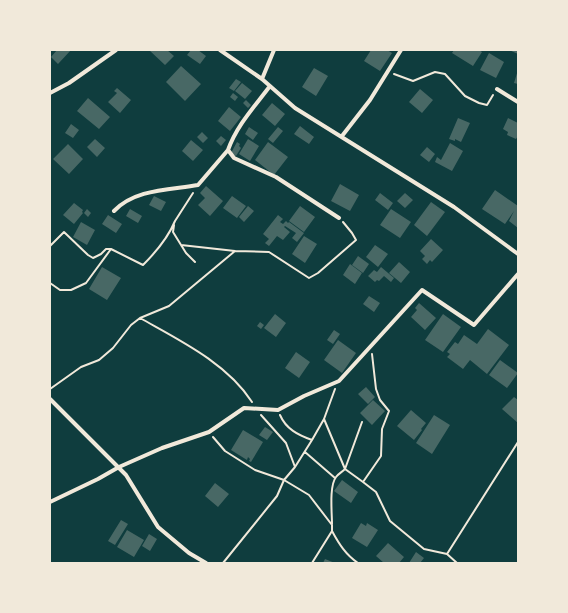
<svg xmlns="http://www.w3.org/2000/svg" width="568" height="613" font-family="Montserrat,sans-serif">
	<rect width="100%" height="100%" fill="#0f3d3e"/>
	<path fill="#486865" d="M57 50H71L58 64 51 57Z
		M149 50H167L174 56 165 65Z
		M191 50H198L206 56 200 64 187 55Z
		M371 50H387L392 53 380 71 364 61Z
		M454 50H479L482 52 473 66 452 53Z
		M509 50H518V54Z
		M489 53 504 62 496 78 480 70Z
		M181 66 201 84 185 101 166 82Z
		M314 68 328 76 316 96 302 87Z
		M518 70V84L514 83Z
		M236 79 241 82 234 91 229 88Z
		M242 83 252 91 245 99 235 91Z
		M117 88 131 100 120 113 108 102 117 93 114 91Z
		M420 89 433 100 422 113 409 102Z
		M233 93 238 97 235 101 230 97Z
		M88 98 110 117 99 129 77 111Z
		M246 100 251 105 248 108 243 103Z
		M272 103 285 114 275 126 262 115Z
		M229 107 241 117 230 131 218 121Z
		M458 118 470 123 461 142 455 139V141L449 139Z
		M508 118 518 123V136L516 139 507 135 508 132 503 129Z
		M71 124 79 130 73 138 65 133Z
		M300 126 314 137 309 144 294 134Z
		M249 127 258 133 253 140 245 134Z
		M278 127 283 131 273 143 268 139Z
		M202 132 208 138 203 143 197 137Z
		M221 136 226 140 221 146 216 141Z
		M95 139 105 148 97 157 87 147Z
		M248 139 259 146 250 161 239 154Z
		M191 140 203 150 193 161 182 151Z
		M237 142 240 144 239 146 241 148 236 156 231 153Z
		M268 142 288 157 274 175 255 160Z
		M450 143 463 151 452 171 435 162 437 157 441 160Z
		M68 144 83 159 69 174 53 159Z
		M427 147 435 154 429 162 420 155Z
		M340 184 359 195 350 211 331 201Z
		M206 186 223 201 210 216 198 205 205 198 200 193Z
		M495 190 518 206V228L509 221 514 211 505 224 482 209Z
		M380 193 393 203 388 210 375 200Z
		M405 193 413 200 405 208 397 201Z
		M154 196 166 202 161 211 149 205Z
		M232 196 246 206 237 218 223 208Z
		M431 202 445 212 427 236 414 225Z
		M74 203 83 210 82 212 83 213 74 224 63 215Z
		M248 206 254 211 244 222 239 217Z
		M300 206 315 217 304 232 289 221Z
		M87 209 91 213 88 217 84 213Z
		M130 209 142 216 138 223 126 216Z
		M391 209 411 222 400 238 380 225Z
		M108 215 122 224 116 233 102 224Z
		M278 215 283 219 280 222 283 224 286 221 288 223 289 222 304 233 297 242 292 238 296 233 285 226 284 227 290 232 283 240 277 236 269 246 265 243 269 239 263 234Z
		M81 222 95 230 87 245 73 237Z
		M304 236 317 244 305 263 292 254Z
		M431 239 443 250 432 262 430 260 427 264 422 259 425 256 420 251Z
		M375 245 388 254 378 267 366 257Z
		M358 256 369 264 363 273 352 265Z
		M399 262 410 272 401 283 389 273Z
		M350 264 362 273 355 284 343 275Z
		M102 267 121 278 107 300 89 289Z
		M381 267 394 278 391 282 384 276 379 281 377 280 375 282 368 276 374 270 377 272Z
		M369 296 380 303 374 312 363 304Z
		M419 303 436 318 425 330 411 317 417 310 415 308Z
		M275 314 286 323 276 337 264 328Z
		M443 314 461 327 443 352 425 340Z
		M260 322 264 325 261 329 257 326Z
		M488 329 509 345 487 374 470 360 463 369 447 357 450 354 447 352 455 342 458 344 464 335 477 344Z
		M334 330 340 334 333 344 327 340Z
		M338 340 356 353 342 373 324 360Z
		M296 352 310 362 299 378 285 368Z
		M500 360 518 373 507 388 489 375Z
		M366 387 375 397 368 404 358 394Z
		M514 397 518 400V423L502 409Z
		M373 400 385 411 372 425 360 413Z
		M411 410 426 423 421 429 422 430 414 440 397 426Z
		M434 415 450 425 432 454 416 443Z
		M265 427 273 432 267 440 259 435Z
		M243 430 263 442 251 462 249 461 250 459 248 457 247 460 231 450Z
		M342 480 358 492 351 503 334 491Z
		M215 483 229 494 218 507 205 496Z
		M121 520 128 524 115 545 108 541Z
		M361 523 366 526 367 523 378 530 367 547 352 538Z
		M127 530 144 540 134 557 117 547Z
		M149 534 157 539 150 551 142 546Z
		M388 543 404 557 399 563H384L376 556Z
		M416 552 424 558 420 563H409Z
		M325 559 335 563H323Z"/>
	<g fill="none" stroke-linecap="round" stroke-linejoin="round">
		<path stroke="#f1e9da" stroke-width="2" d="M394 74 413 81 435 72 445 74 465 96 479 103 487 105 493 95
			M175 221 193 193
			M174 225 173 232 186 253 195 262
			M181 245 235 251
			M50 246 64 232 88 255 93 258 101 254 106 249H111L143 265C156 252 168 238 175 221
			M50 283 60 290H71L86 283 111 249
			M140 318C179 340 227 363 252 402
			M50 389 81 367 99 360 113 348 131 325 140 318 169 306 235 251 269 252 309 278 318 273 356 240 352 233 343 222
			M261 415 286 443 295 467
			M280 415C286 429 298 435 312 440
			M324 419 345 469C342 472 338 474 336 477 329 486 332 513 332 524
			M362 422 345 469 363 482 381 456 382 429 389 411 380 400 376 389 372 354
			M213 437 225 451 255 470 284 480 309 495 332 525V531L312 563
			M305 452 335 478
			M363 482 376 492 390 521 424 549 447 554 457 563
			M332 531C339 544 346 555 358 563
			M447 554 518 442
			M223 563 277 496 284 480 295 467 312 440 324 419 335 389"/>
		<path stroke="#f1e9da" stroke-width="4" d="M220 50 262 79 295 108 454 207 518 254
			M262 79 274 50
			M270 86C255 106 237 125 228 150L234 158 276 177 339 218
			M497 89 518 102
			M50 93 69 83 116 50
			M342 136 370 100 401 50
			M114 211C135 189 169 190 198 185L228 150
			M50 399 126 475 158 527 189 553 206 563
			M50 502 98 479 119 467 162 448 209 432 244 408 278 410 304 396 339 381 422 290 474 325 518 274"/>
	</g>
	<rect width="568" height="613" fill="none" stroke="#f1e9da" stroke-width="102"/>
</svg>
